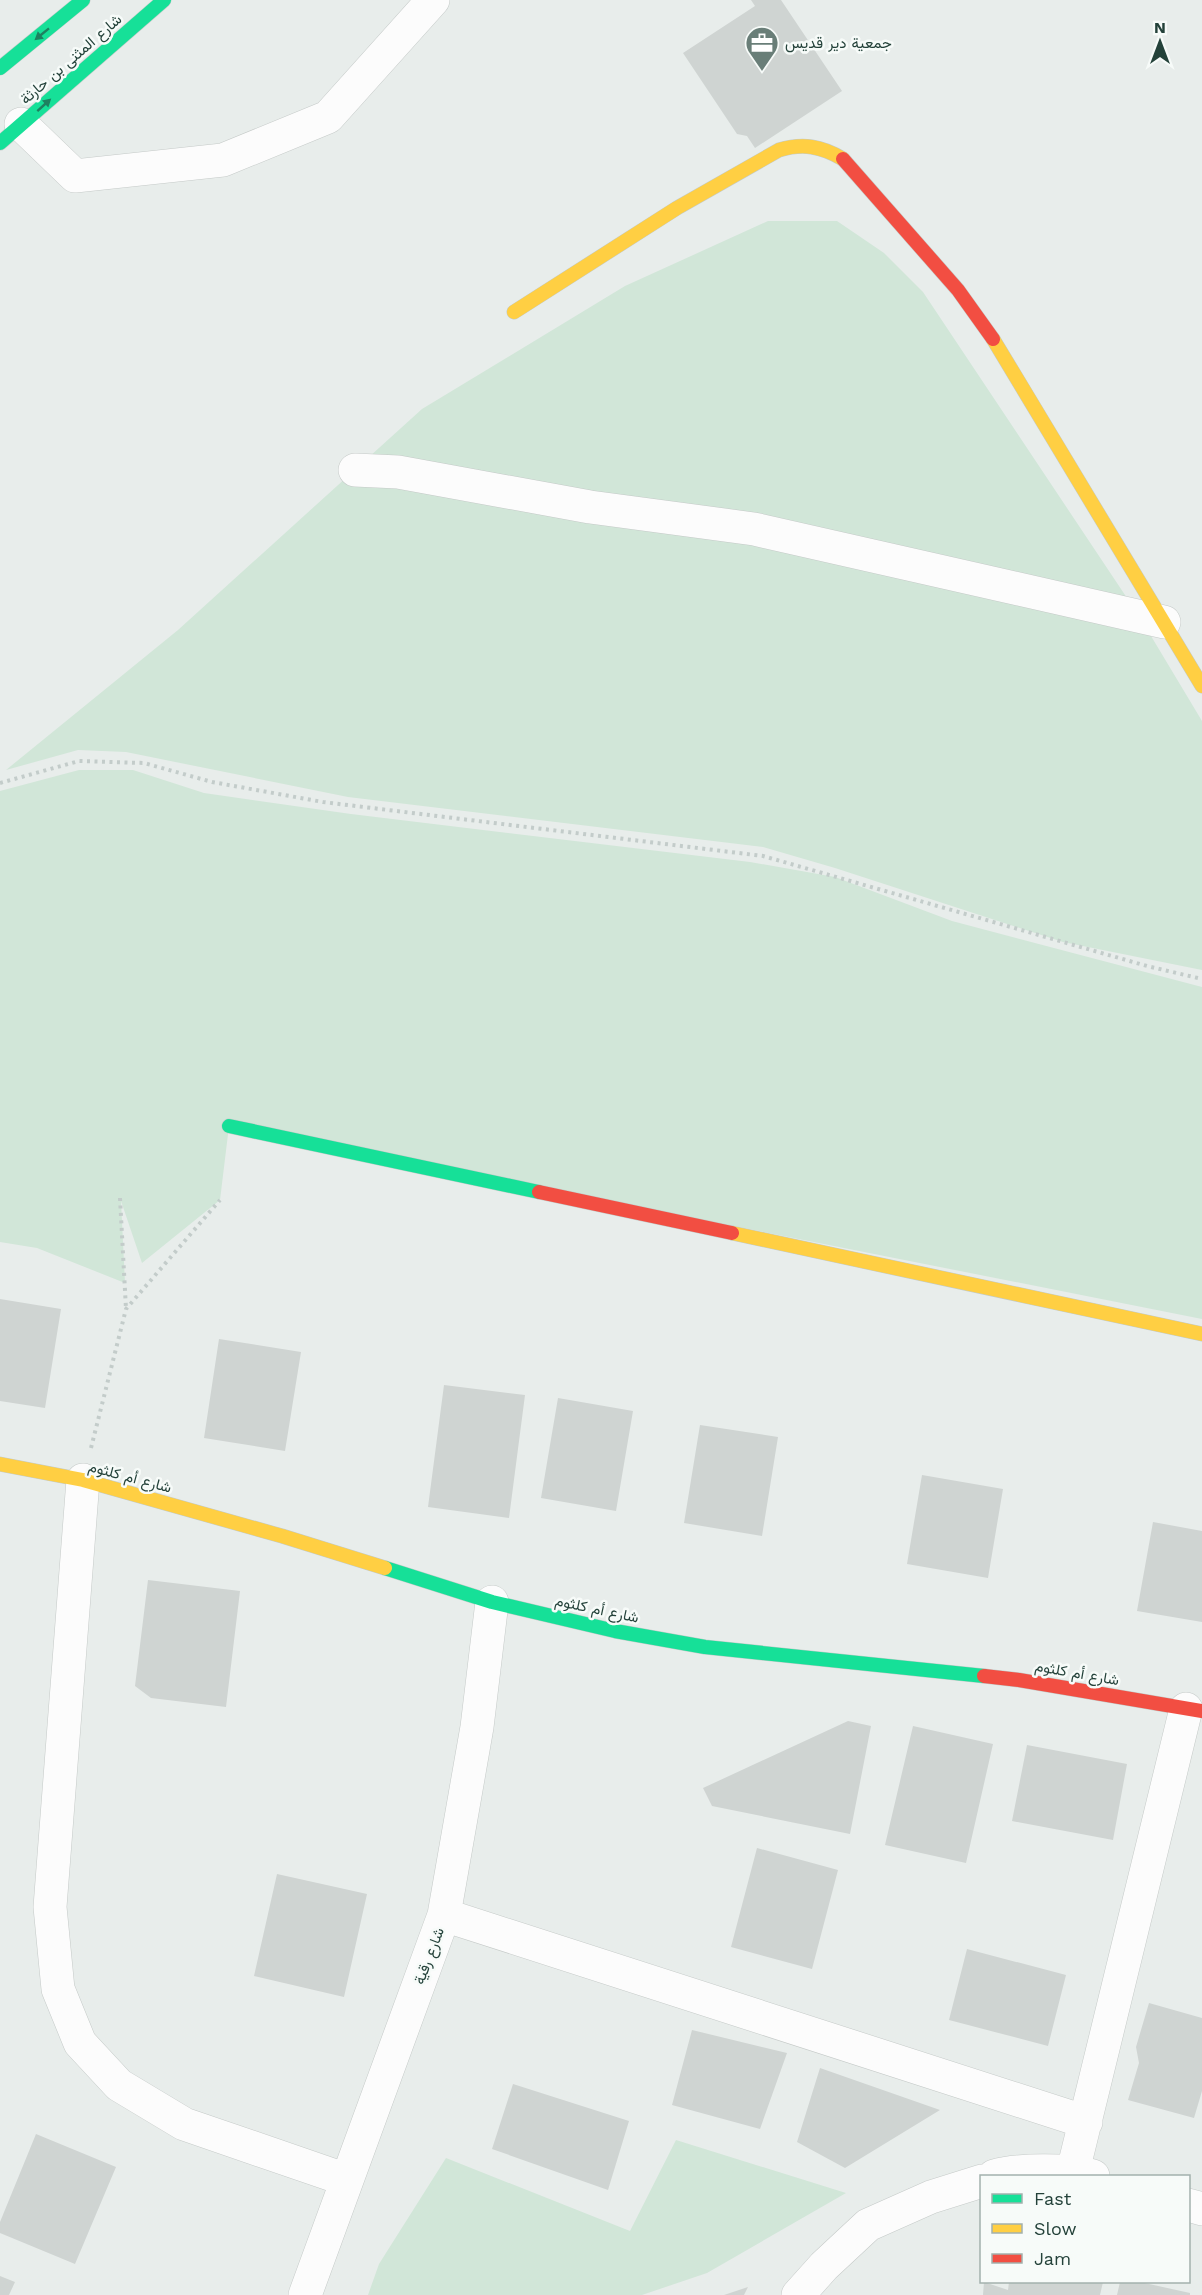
<svg xmlns="http://www.w3.org/2000/svg" width="1202" height="2295" font-family="'Work Sans',Vazirmatn,sans-serif">
	<rect width="100%" height="100%" fill="#e8edeb"/>
	<path fill="#d1e6d8" d="M768 221H837L884 253 923 292 1139 616 1202 721V970L1063 942 835 868 763 847 348 797 126 752 78 750 6 770 178 630 422 409 625 286Z
		M79 770H133L204 793 351 814 750 862 835 877 952 921 1202 987V1319L229 1126 220 1200 142 1263 121 1201 125 1283 37 1248 0 1242V791Z
		M676 2140 846 2193 707 2273 642 2295H368L379 2264 446 2158 630 2231Z"/>
	<path fill="#cfd4d2" d="M751 0H781L842 91 755 148 747 136 737 134 683 53 755 6Z
		M0 1299 61 1309 45 1408 0 1401Z
		M219 1339 301 1352 285 1451 204 1438Z
		M444 1385 525 1395 509 1518 428 1507Z
		M558 1398 633 1411 616 1511 541 1498Z
		M700 1425 778 1437 762 1536 684 1523Z
		M922 1475 1003 1489 988 1578 907 1564Z
		M1153 1522 1202 1531V1622L1137 1611Z
		M148 1580 240 1591 226 1707 151 1698 135 1686Z
		M848 1721 871 1726 850 1834 712 1806 703 1788Z
		M913 1726 993 1744 966 1863 885 1845Z
		M1027 1745 1127 1764 1113 1840 1012 1821Z
		M757 1848 838 1870 812 1969 731 1947Z
		M277 1874 367 1894 344 1997 254 1976Z
		M967 1949 1066 1975 1048 2046 949 2020Z
		M1149 2003 1202 2018V2091L1194 2118 1128 2100 1139 2063 1136 2047Z
		M692 2030 787 2053 760 2129 672 2105Z
		M820 2068 940 2110 845 2168 797 2142Z
		M513 2084 629 2121 608 2190 492 2149Z
		M36 2134 116 2167 75 2264 0 2233V2222Z
		M0 2276 15 2282 9 2295H0Z
		M984 2282 1008 2290 1009 2282H1103L1100 2295H983Z
		M1120 2282H1140L1190 2293V2295H1117Z
		M748 2287 744 2295H724Z"/>
	<g fill="none" stroke-linecap="round" stroke-linejoin="round">
		<defs>
			<path id="street" d="M21 124 75 176 223 160 328 117 433 0
				M355 470 398 472 590 507 754 529 1164 622
				M83 1480 50 1907 58 1989 80 2043 119 2085 184 2124 347 2180
				M444 1915 1086 2122
				M1073 2171 1186 1709
				M994 2176C1018 2169 1069 2169 1093 2176
				M1188 2205 1202 2209
				M305 2295 444 1915 477 1727 492 1602
				M798 2295 824 2266 868 2225 931 2197 982 2181"/>
			<path id="fast" d="M0 68 83 0
				M0 143 164 0
				M229 1126 539 1192
				M385 1568 492 1602 615 1631 705 1647 984 1676"/>
			<path id="slow" d="M514 312 677 208 779 150C803 143 821 146 843 159
				M993 339 1202 686
				M732 1233 1202 1334
				M0 1464 83 1480 282 1536 385 1568"/>
			<path id="jam" d="M843 159 958 290 993 339
				M539 1192 732 1233
				M984 1676 1019 1680 1202 1711"/>
		</defs>
		<use href="#street" stroke="#c5cac8" stroke-width="34"/>
		<use href="#fast" stroke="#c3cbc8" stroke-width="15"/>
		<use href="#slow" stroke="#c3cbc8" stroke-width="15"/>
		<use href="#jam" stroke="#c3cbc8" stroke-width="15"/>
		<path stroke="#c3ccca" stroke-width="4" stroke-dasharray="3 4.5" stroke-linecap="butt" d="M0 783 79 761 144 763 212 782 323 802 763 856 1147 966 1202 979
			M120 1198 126 1309
			M91 1448 126 1309 220 1200"/>
		<use href="#street" stroke="#fcfcfc" stroke-width="33"/>
		<use href="#fast" stroke="#16e098" stroke-width="14"/>
		<use href="#slow" stroke="#ffcf43" stroke-width="14"/>
		<use href="#jam" stroke="#f24e42" stroke-width="14"/>
	</g>
	<defs><path id="oneway-solid" d="M-6-.8H1V-3.2L6.5 0L1 3.2V.8H-6Z" transform="scale(1.5)"/></defs>
	<g fill="#1e8160">
		<use href="#oneway-solid" transform="translate(42 34) rotate(141)"/>
		<use href="#oneway-solid" transform="translate(44 105) rotate(-42)"/>
	</g>
	<defs>
		<symbol id="office-pin" viewBox="-11 -11 22 30"><path d="M0 17L-7.5 6A9.5 9.5 0 1 1 7.5 6Z" fill="#697e78" stroke="#f7fbf9"/><path d="M-6-3h4V-5.5h4V-3h4V5H-6ZM-1-4.5V-3h2v-1.5ZM-6 0V1H6V0Z" fill="#fff"/></symbol>
	</defs>
	<g fill-rule="evenodd">
		<use href="#office-pin" x="743" y="24" width="38" height="52"/>
	</g>
	<g text-anchor="middle" stroke-width="5" stroke-linejoin="round" paint-order="stroke">
		<g font-size="15" fill="#24423a" stroke="#f7fbf9" text-anchor="start">
			<text x="785" y="48">جمعية دير قديس</text>
		</g>
		<g font-size="15" fill="#24423a" stroke="#f7fbf9">
			<text transform="translate(71 59) rotate(-41)" y="5">شارع المثنى بن حارثة</text>
			<text transform="translate(130 1477) rotate(15)" y="5">شارع أم كلثوم</text>
			<text transform="translate(597 1609) rotate(12)" y="5">شارع أم كلثوم</text>
			<text transform="translate(1077 1673) rotate(10)" y="5">شارع أم كلثوم</text>
			<text transform="translate(429 1956) rotate(-69)" y="5">شارع رقية</text>
		</g>
	</g>
	<rect x="980" y="2175" width="210" height="108" fill="#f7fbf9" stroke="#a3b1ad" stroke-width="1.5"/>
	<rect x="992" y="2194" width="30" height="9" fill="#16e098" stroke="#a3b1ad" stroke-width="1.5"/>
	<text x="1034" y="2205" font-size="18" fill="#24423a">Fast</text>
	<rect x="992" y="2224" width="30" height="9" fill="#ffcf43" stroke="#a3b1ad" stroke-width="1.5"/>
	<text x="1034" y="2235" font-size="18" fill="#24423a">Slow</text>
	<rect x="992" y="2254" width="30" height="9" fill="#f24e42" stroke="#a3b1ad" stroke-width="1.5"/>
	<text x="1034" y="2265" font-size="18" fill="#24423a">Jam</text>
	<g transform="translate(1160 42)" stroke="#f7fbf9" stroke-width="4.5" paint-order="stroke">
	<path d="M0-4.5L10 22L0 15L-10 22Z" fill="#24423a"/>
	<text y="-9" font-size="16" font-weight="bold" text-anchor="middle" fill="#24423a">N</text>
	</g>
</svg>
